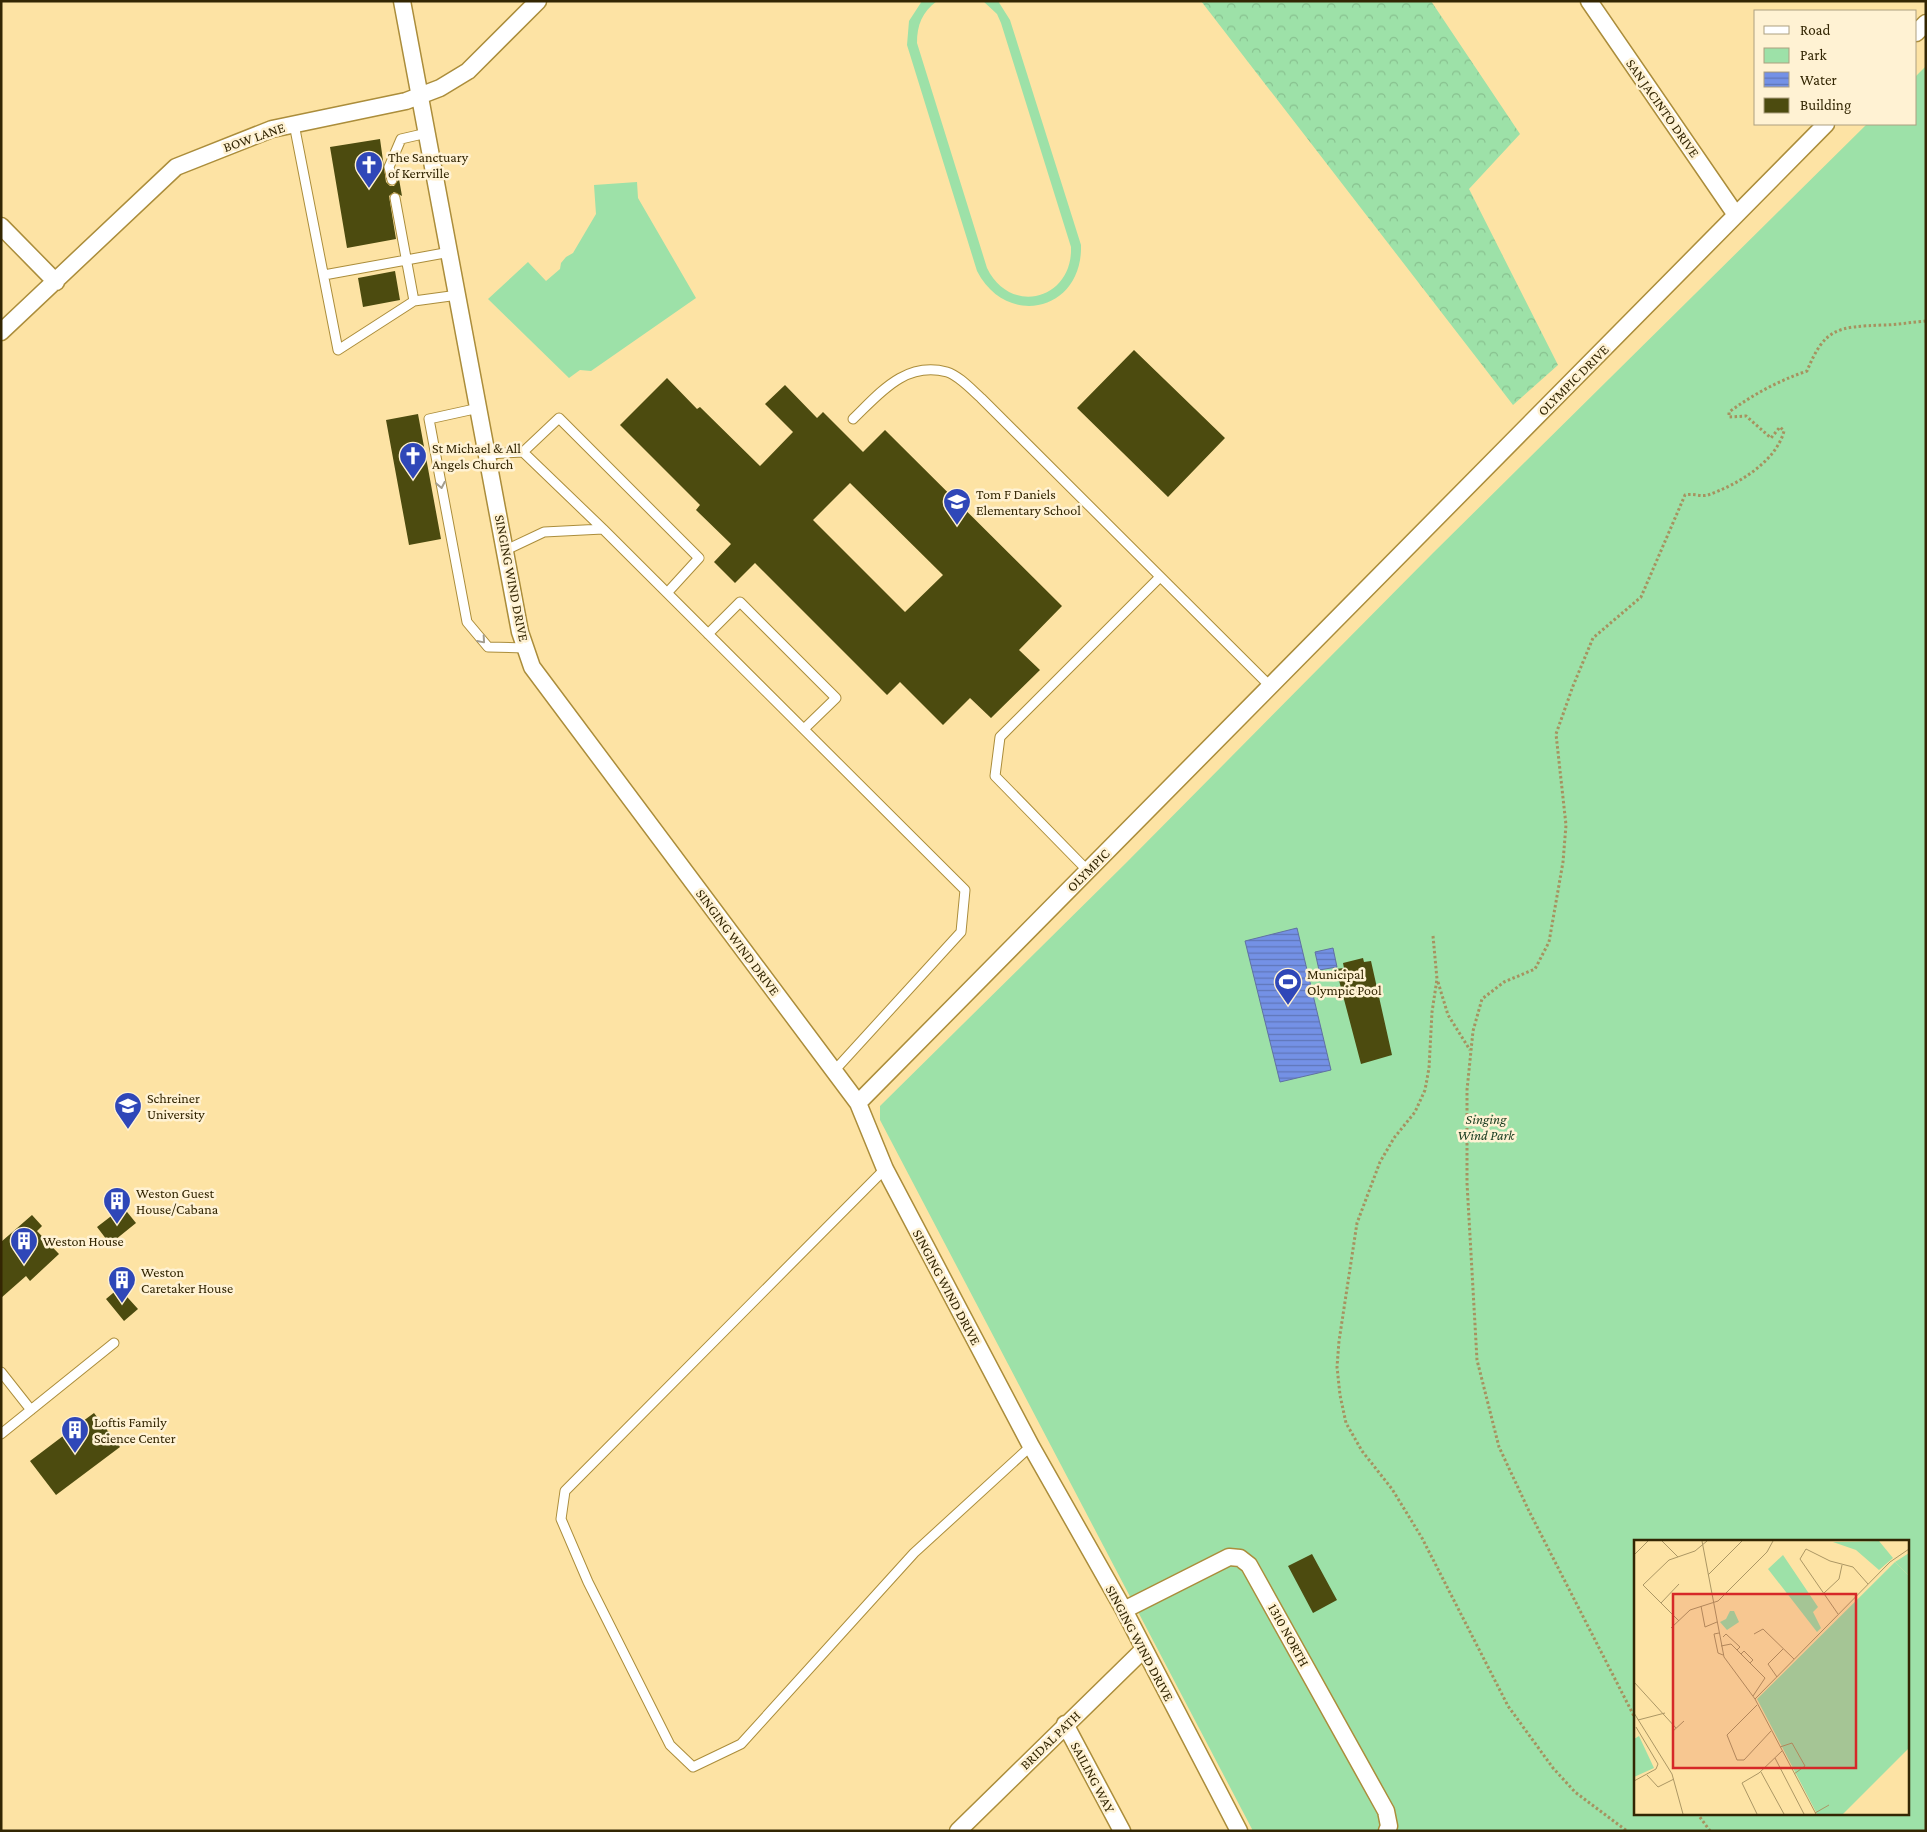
<svg xmlns="http://www.w3.org/2000/svg" width="1927" height="1832" font-family="'Crimson Pro',serif">
	<defs>
		<pattern id="forest-crowns" width="20" height="18" patternUnits="userSpaceOnUse" patternTransform="scale(1.25)"><rect width="20" height="18" fill="#9de1a8"/><path d="M2 6a3 3 0 1 1 6 0M12 15a3 3 0 1 1 6 0" fill="none" stroke="#88c18f"/></pattern>
		<pattern id="water-rules" width="6" height="5" patternUnits="userSpaceOnUse" patternTransform="scale(1.25)"><rect width="6" height="5" fill="#7491e6"/><path d="M0 2.5h6" fill="none" stroke="#6076b8"/></pattern>
	</defs>
	<rect width="100%" height="100%" fill="#fde3a4"/>
	<path fill="#9de1a8" fill-rule="evenodd" d="M922 1H937C922 12 917 25 917 43L987 268C1010 316 1073 300 1071 247L1001 23 997 14 983 1H998L1010 20 1081 245C1083 311 1007 329 977 271L907 45 909 21Z
		M1926 66V1831H1253L880 1120V1106L1126 863 1433 553 1867 124H1916V76ZM1636 1541H1908V1813H1636Z
		M637 182 638 198 696 298 591 371 580 370 569 378 488 299 528 262 546 281 560 269 561 263 566 257 573 253 596 214 594 185Z"/>
	<path fill="url(#forest-crowns)" d="M1201 1H1431L1520 134 1469 189 1558 365 1513 405Z"/>
	<path fill="url(#water-rules)" stroke="#6071a2" d="M1297 928 1331 1070 1280 1082 1245 941Z
		M1333 948 1337 967 1319 970 1315 952Z"/>
	<path fill="#4c4b0f" fill-rule="evenodd" d="M380 139 386 182 390 186H394L399 179 402 196 394 192 389 196 396 239 347 248 330 147Z
		M395 271 400 300 363 307 358 278Z
		M1134 350 1225 438 1168 497 1077 408Z
		M667 378 697 409 700 407 760 466 793 432 765 404 785 385 817 418 823 412 863 452 885 430 1062 606 1019 650 1040 670 991 718 970 698 943 725 900 682 887 695 755 563 735 583 714 562 731 544 696 510 700 505 620 425ZM850 483 943 575 905 612 813 520Z
		M418 414 441 539 409 545 386 420Z
		M1363 958 1364 962 1371 961 1392 1055 1361 1064 1336 969 1344 968 1343 963Z
		M123 1207 136 1223 110 1244 97 1227Z
		M32 1215 42 1226 37 1231 59 1254 30 1281 26 1276 1 1298V1242Z
		M119 1288 138 1309 124 1321 106 1299Z
		M94 1413 120 1447 56 1495 30 1461 67 1433 65 1430 76 1421 79 1424Z
		M1312 1554 1337 1600 1313 1613 1288 1566Z"/>
	<g fill="none" stroke-linecap="round" stroke-linejoin="round">
		<defs>
			<path id="service" d="M294 124 338 350 414 301 458 295
				M392 180 389 167 401 139 427 133
				M395 198 414 301
				M324 275 450 252
				M479 408 429 419 467 622 488 647 525 648
				M853 419C880 393 905 361 947 372 958 375 972 390 981 398L1270 686
				M523 452 559 418 699 558 667 593
				M488 454 523 452 603 529
				M506 550 544 532 603 529 965 890 961 932 835 1070
				M708 634 740 602 836 698 804 729
				M1088 871 995 776 1000 737 1160 577
				M885 1169 565 1491 561 1519 588 1582 670 1745 693 1767 741 1744 914 1553 1031 1446
				M1 1372 31 1410
				M1 1434 114 1343"/>
			<path id="minor" d="M402 1 520 632 532 667 858 1103 885 1169 1031 1446 1124 1610 1239 1831
				M1589 1 1736 215
				M1916 33 1926 23
				M1 226 56 282
				M1 332 176 167 272 129 406 101 440 88 468 71 538 1
				M858 1103 1826 124
				M1124 1610 1229 1557 1240 1558 1249 1565 1386 1811 1389 1826 1387 1831
				M1065 1724 1122 1831
				M958 1831 1143 1650"/>
		</defs>
		<use href="#service" stroke="#ab8d3b" stroke-width="11"/>
		<use href="#minor" stroke="#ab8d3b" stroke-width="19"/>
		<path stroke="#a6925f" stroke-width="3" stroke-dasharray="2.5 2.5" stroke-linecap="butt" d="M1433 936 1437 979 1432 1012 1429 1068 1425 1090 1415 1112 1394 1138 1380 1162 1357 1223 1339 1341 1337 1367 1340 1395 1346 1423 1362 1451 1392 1489 1422 1538 1508 1706 1553 1768 1575 1792 1627 1831
			M1438 982 1448 1015 1470 1050
			M1636 1720 1529 1511 1499 1447 1477 1360 1467 1183V1090L1473 1031 1482 999 1504 982 1535 969 1549 942 1563 862 1566 825 1556 734 1573 686 1593 638 1641 597 1685 495C1693 493 1701 497 1708 495 1737 485 1776 462 1784 431L1780 427 1771 438 1746 416 1729 417V412C1754 394 1778 381 1807 371 1825 327 1838 327 1883 325 1897 325 1911 322 1926 321
			M1697 1813 1710 1831"/>
		<use href="#service" stroke="#fff" stroke-width="9"/>
		<use href="#minor" stroke="#fff" stroke-width="16"/>
	</g>
	<defs><path id="oneway-chevron" d="M-2-3.5L2.5 0L-2 3.5" fill="none" stroke-width="1.6" stroke-linecap="round" stroke-linejoin="round" transform="scale(1.25)"/></defs>
	<g stroke="#a39d8e">
		<use href="#oneway-chevron" transform="translate(441 485) rotate(79)"/>
		<use href="#oneway-chevron" transform="translate(482 640) rotate(49)"/>
	</g>
	<defs>
		<symbol id="church-pin" viewBox="-11 -11 22 30"><path d="M0 17L-7.5 6A9.5 9.5 0 1 1 7.5 6Z" fill="#2f47b8" stroke="#fff2d3"/><path d="M-1.2-6h2.4v3.5h3.3v2.4h-3.3V6h-2.4V-.1h-3.3v-2.4h3.3Z" fill="#fff"/></symbol>
		<symbol id="school-pin" viewBox="-11 -11 22 30"><path d="M0 17L-7.5 6A9.5 9.5 0 1 1 7.5 6Z" fill="#2f47b8" stroke="#fff2d3"/><path d="M0-5L7-2L0 1L-7-2ZM-4 1L0 2.5L4 1V4Q0 6-4 4Z" fill="#fff"/></symbol>
		<symbol id="stadium-pin" viewBox="-11 -11 22 30"><path d="M0 17L-7.5 6A9.5 9.5 0 1 1 7.5 6Z" fill="#2f47b8" stroke="#fff2d3"/><path d="M0-5a6.5 5 0 1 0 0 10a6.5 5 0 1 0 0-10ZM-3.5-1.8h7v3.6h-7Z" fill="#fff"/></symbol>
		<symbol id="university-pin" viewBox="-11 -11 22 30"><path d="M0 17L-7.5 6A9.5 9.5 0 1 1 7.5 6Z" fill="#2f47b8" stroke="#fff2d3"/><path d="M0-5L7-2L0 1L-7-2ZM-4 1L0 2.5L4 1V4Q0 6-4 4Z" fill="#fff"/></symbol>
		<symbol id="building-pin" viewBox="-11 -11 22 30"><path d="M0 17L-7.5 6A9.5 9.5 0 1 1 7.5 6Z" fill="#2f47b8" stroke="#fff2d3"/><path d="M-4-6H4V6H1V3H-1V6H-4ZM-2.5-4.3h1.7v1.8h-1.7ZM.8-4.3h1.7v1.8H.8ZM-2.5-1h1.7V.8h-1.7ZM.8-1h1.7V.8H.8Z" fill="#fff"/></symbol>
	</defs>
	<g fill-rule="evenodd">
		<use href="#church-pin" x="353" y="149" width="32" height="43"/>
		<use href="#church-pin" x="397" y="440" width="32" height="43"/>
		<use href="#school-pin" x="941" y="486" width="32" height="43"/>
		<use href="#stadium-pin" x="1272" y="966" width="32" height="43"/>
		<use href="#university-pin" x="112" y="1090" width="32" height="43"/>
		<use href="#building-pin" x="101" y="1185" width="32" height="43"/>
		<use href="#building-pin" x="8" y="1225" width="32" height="43"/>
		<use href="#building-pin" x="106" y="1264" width="32" height="43"/>
		<use href="#building-pin" x="59" y="1414" width="32" height="43"/>
	</g>
	<g text-anchor="middle" stroke-width="5" stroke-linejoin="round" paint-order="stroke">
		<g font-size="14" fill="#332603" stroke="#fff2d3">
			<text transform="translate(1663 108) rotate(55)" y="5">SAN JACINTO DRIVE</text>
			<text transform="translate(254 137) rotate(-19)" y="5">BOW LANE</text>
			<text transform="translate(1573 380) rotate(-45)" y="5">OLYMPIC DRIVE</text>
			<text transform="translate(512 578) rotate(79)" y="5">SINGING WIND DRIVE</text>
			<text transform="translate(1088 870) rotate(-45)" y="5">OLYMPIC</text>
			<text transform="translate(738 942) rotate(53)" y="5">SINGING WIND DRIVE</text>
			<text transform="translate(947 1287) rotate(62)" y="5">SINGING WIND DRIVE</text>
			<text transform="translate(1289 1635) rotate(61)" y="5">1310 NORTH</text>
			<text transform="translate(1140 1643) rotate(62)" y="5">SINGING WIND DRIVE</text>
			<text transform="translate(1050 1740) rotate(-44)" y="5">BRIDAL PATH</text>
			<text transform="translate(1093 1777) rotate(62)" y="5">SAILING WAY</text>
		</g>
		<g font-size="14" fill="#332603" stroke="#fff2d3" text-anchor="start">
			<text x="388" y="162">The Sanctuary<tspan x="388" dy="16">of Kerrville</tspan></text>
			<text x="432" y="453">St Michael &amp; All<tspan x="432" dy="16">Angels Church</tspan></text>
			<text x="976" y="499">Tom F Daniels<tspan x="976" dy="16">Elementary School</tspan></text>
			<text x="1307" y="979">Municipal<tspan x="1307" dy="16">Olympic Pool</tspan></text>
			<text x="147" y="1103">Schreiner<tspan x="147" dy="16">University</tspan></text>
			<text x="136" y="1198">Weston Guest<tspan x="136" dy="16">House/Cabana</tspan></text>
			<text x="43" y="1246">Weston House</text>
			<text x="141" y="1277">Weston<tspan x="141" dy="16">Caretaker House</tspan></text>
			<text x="94" y="1427">Loftis Family<tspan x="94" dy="16">Science Center</tspan></text>
		</g>
		<g font-size="14" font-style="italic" fill="#183b1f" stroke="#fff2d3">
			<text x="1486" y="1124">Singing<tspan x="1486" dy="16">Wind Park</tspan></text>
		</g>
	</g>
	<g transform="translate(1634 1540)">
		<rect width="275" height="275" fill="#fde3a4"/>
		<path d="M261 22 275 36V208L209 274H183L123 159ZM96 71H100L105 82 93 90 86 82 92 79ZM5 196 20 228 0 237V199Z" fill="#9de1a8"/>
		<path d="M245 1 259 18 245 30 222 10 199 2ZM275 13V36L261 22ZM149 15 184 67 179 72 187 88 183 92 134 29Z" fill="#9de1a8"/>
		<path fill="none" stroke="#ac9764" stroke-width="1" d="M28 1 44 17M68 1 90 117 121 159 182 274M0 15 14 1M74 35 108 1M190 53 205 39 208 25M27 63 45 44M67 66 71 87 83 82M204 74 166 19 172 9 196 21 219 27 234 44M45 81 9 45 35 20 61 11 73 1M37 88 56 70 84 61 133 12 139 1M85 93 80 94 84 113 89 115M120 94 129 89 160 119M89 97 92 94 106 107 103 110M87 106 97 104 131 138 119 156M107 114 110 111 119 120 116 123M143 137 134 124 149 109M0 142 42 188M121 159 256 22 275 9M123 165 93 195 103 220H110L137 191M0 173 38 234 49 274M4 180 31 173M38 192 50 181M146 207 158 203 171 226 160 234M141 218 170 274M127 232 150 274M13 235 24 247 40 239M0 241 22 229 24 224 2 187M181 273 195 265M123 274 108 243 125 233 148 211"/>
		<path fill="#d62828" fill-opacity="0.15" stroke="#d62828" stroke-width="2.5" d="M39 54H222V228H39Z"/>
		<rect width="275" height="275" fill="none" stroke="#332603" stroke-width="2.5"/>
	</g>
	<rect width="1927" height="1832" fill="none" stroke="#332603" stroke-width="5"/>
	<rect x="1754" y="10" width="162" height="115" fill="#fff2d3" stroke="#ada080"/>
	<rect x="1764" y="26" width="25" height="8" fill="#ffffff" stroke="#ada080"/>
	<text x="1800" y="35" font-size="15" fill="#332603">Road</text>
	<rect x="1764" y="48" width="25" height="15" fill="#9de1a8" stroke="#ada080"/>
	<text x="1800" y="60" font-size="15" fill="#332603">Park</text>
	<rect x="1764" y="72" width="25" height="15" fill="url(#water-rules)" stroke="#ada080"/>
	<text x="1800" y="85" font-size="15" fill="#332603">Water</text>
	<rect x="1764" y="98" width="25" height="15" fill="#4c4b0f" stroke="#ada080"/>
	<text x="1800" y="110" font-size="15" fill="#332603">Building</text>
</svg>
